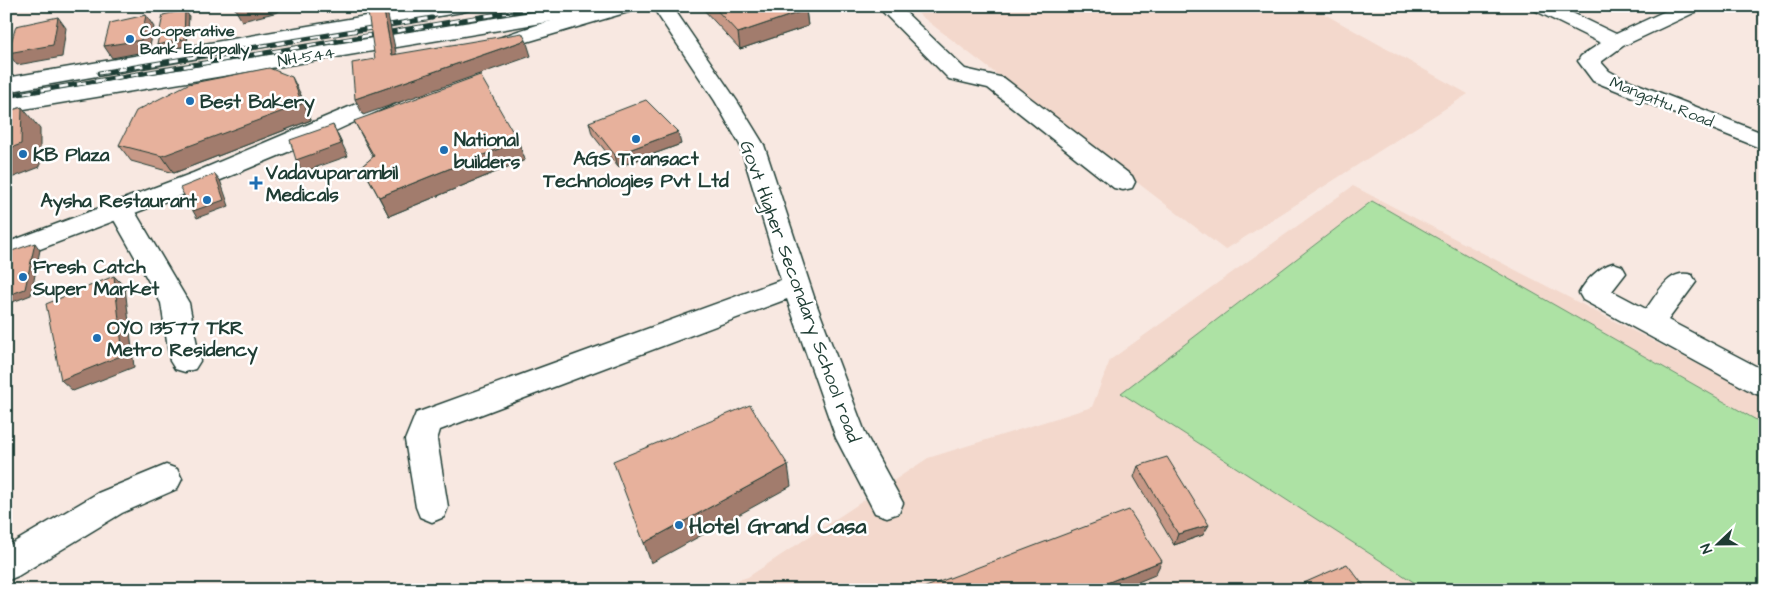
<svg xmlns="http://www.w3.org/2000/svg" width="1771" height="596" font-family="'Architects Daughter',sans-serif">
	<rect width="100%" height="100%" fill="#f8e8e1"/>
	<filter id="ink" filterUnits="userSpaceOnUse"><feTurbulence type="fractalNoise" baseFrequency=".02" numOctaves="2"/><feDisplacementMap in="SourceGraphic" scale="10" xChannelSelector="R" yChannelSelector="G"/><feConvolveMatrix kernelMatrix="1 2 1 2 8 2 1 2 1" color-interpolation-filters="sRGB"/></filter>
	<g filter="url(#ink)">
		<path fill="#f3d8cc" d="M908 6H1310L1468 94 1225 250Z
			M1353 186 1765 399V590H708L748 577 928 458 1092 407 1110 360Z"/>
		<path fill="#ade2a4" stroke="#66906c" d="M1372 201 1765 425V590H1426L1121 393Z"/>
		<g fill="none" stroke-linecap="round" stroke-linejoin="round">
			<defs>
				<path id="minor" d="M652 6H672L737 101 764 145 816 303 866 435 903 503 899 513 887 517 875 513 836 438 787 299 440 430 437 440 448 507 444 517 432 522 420 517 416 507 405 440 416 413 781 280 740 145 715 101Z
					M877 6H899L965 69 1004 78 1132 176 1135 182 1132 188 1123 190 1114 188 988 88 949 79Z
					M1531 6H1558L1616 34 1676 6H1703L1700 10 1623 46 1601 62 1609 71 1620 77 1765 134V150L1593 81 1578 61 1581 56 1601 43 1534 10Z
					M122 202 131 205 189 303 200 361 195 369 185 372 175 369 170 361 161 303 109 211 113 205Z
					M1613 263 1622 266 1626 273 1612 291 1646 309C1659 292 1669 268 1692 275L1696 282 1668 320 1765 371V397L1754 393 1583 300 1579 293C1586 280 1599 267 1613 263Z
					M166 465 177 469 182 479 177 489 122 513 18 576 6 581V547L98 493Z"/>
				<path id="secondary" d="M605 6H638L635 10 513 46C503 52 494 58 482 54L478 50C489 35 583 13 605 6Z
					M394 88 402 90 405 95 402 100 307 144 211 184 6 262V243L193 173Z"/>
				<path id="primary" d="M424 6H472L469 10 462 12 6 92V78Z
					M568 6H617L614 10 607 12 6 112V98Z"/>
			</defs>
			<use href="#minor" stroke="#1f3d34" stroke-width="3"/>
			<use href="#secondary" stroke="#1f3d34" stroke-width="3"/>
			<use href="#primary" stroke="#1f3d34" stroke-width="3"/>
			<use href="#minor" fill="#fff" fill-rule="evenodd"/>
			<use href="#secondary" fill="#fff" fill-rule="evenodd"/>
			<use href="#primary" fill="#fff" fill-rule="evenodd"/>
			<defs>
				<path id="rail" d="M99 73 432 18
					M6 96 546 6"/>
			</defs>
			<use href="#rail" stroke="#1f3d34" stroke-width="5"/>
			<use href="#rail" stroke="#fff" stroke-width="3" stroke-dasharray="9" stroke-linecap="butt"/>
		</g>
		<path fill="#c79886" stroke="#1f3d34" d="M702 6H804L806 10 808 26 740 49 703 9Z
			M300 93 311 120 174 173 131 161 119 145Z
			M354 121 518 141 525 160 389 216 362 166 373 157Z
			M589 122 681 144 618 167 592 134Z
			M1138 466 1203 535 1174 545 1134 477Z"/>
		<path fill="#a27c6d" stroke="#1f3d34" d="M248 6H285L278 12 242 21 235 9Z
			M383 6H386L400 71 392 55Z
			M185 10 189 16 187 46 161 51 157 45Z
			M806 10 808 26 740 49 738 33Z
			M146 15 154 27 149 51 112 58 104 46Z
			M58 17 66 28 62 57 17 65 8 53Z
			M526 40 531 56 363 115 355 99Z
			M292 77 300 93 311 120 174 173 162 156Z
			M22 107 40 129V167L6 180V150Z
			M333 125 348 156 303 172 296 160Z
			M678 132 681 144 618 167 615 155Z
			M518 141 525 160 389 216 379 197Z
			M215 174 220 180 229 206 197 218 193 211Z
			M35 243 40 250 31 295 10 303 6 300V296Z
			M114 276 125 287 134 367 73 391 61 380Z
			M788 465 791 486 651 563 644 543Z
			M1209 525 1203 535 1174 545 1178 534Z
			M1162 561 1155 575 1119 590H1089Z"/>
		<path fill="#e7b19c" stroke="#1f3d34" d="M233 6H248L235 9Z
			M367 6H383L392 55 522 33 526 40 355 99 352 63 375 59Z
			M713 6H804L806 10 738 33Z
			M185 10 184 39 157 45 163 15Z
			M146 15 141 40 104 46 110 23Z
			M58 17 53 45 8 53 16 26Z
			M269 68 292 77 302 104 162 156 119 145 136 111 188 84Z
			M480 75 518 141 379 197 362 166 374 156 354 121Z
			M646 100 678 132 615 155 589 122Z
			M22 107 21 144 6 150V112Z
			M333 125 341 144 296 160 290 140Z
			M215 174 224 200 193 211 180 188Z
			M35 243 25 289 6 296V253Z
			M114 276 123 355 61 380 46 304Z
			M750 405 788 465 644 543 613 461Z
			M1167 457 1209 525 1178 534 1138 466Z
			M1129 510 1162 561 1089 590H918Z
			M1347 564 1367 590H1288Z"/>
	</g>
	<g fill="#1f6fb2" stroke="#fff" stroke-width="2">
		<circle cx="130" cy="39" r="5"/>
		<circle cx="190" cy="101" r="5"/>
		<circle cx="636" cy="139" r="5"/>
		<circle cx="444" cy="150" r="5"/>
		<circle cx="23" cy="154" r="5"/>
		<path d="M253.5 175.5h5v5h5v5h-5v5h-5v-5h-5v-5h5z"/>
		<circle cx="207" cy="200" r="5"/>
		<circle cx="23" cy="277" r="5"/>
		<circle cx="97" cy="338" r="5"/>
		<circle cx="679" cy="525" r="5"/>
	</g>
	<g text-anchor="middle" stroke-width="5" stroke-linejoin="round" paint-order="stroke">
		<g font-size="16" font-weight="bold" fill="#1f3d34" stroke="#fff" text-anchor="start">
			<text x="140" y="36">Co-operative<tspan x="140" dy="18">Bank Edappally</tspan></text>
		</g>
		<g font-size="16" fill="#1f3d34" stroke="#fff">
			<text transform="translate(306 56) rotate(-9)" y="6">NH-544</text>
			<text transform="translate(1662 101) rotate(22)" y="6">Mangattu Road</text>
		</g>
		<g font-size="19" font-weight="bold" fill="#1f3d34" stroke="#fff" text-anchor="start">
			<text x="200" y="108">Best Bakery</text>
			<text x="454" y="146">National<tspan x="454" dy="22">builders</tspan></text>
			<text x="33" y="161">KB Plaza</text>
			<text x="636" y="165" text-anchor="middle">AGS Transact<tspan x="636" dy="22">Technologies Pvt Ltd</tspan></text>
			<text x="266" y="179">Vadavuparambil<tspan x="266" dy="22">Medicals</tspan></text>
			<text x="197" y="207" text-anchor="end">Aysha Restaurant</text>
			<text x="33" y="273">Fresh Catch<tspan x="33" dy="22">Super Market</tspan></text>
			<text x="107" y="334">OYO 13577 TKR<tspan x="107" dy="22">Metro Residency</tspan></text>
		</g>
		<g font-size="19" fill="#1f3d34" stroke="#fff">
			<text transform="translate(801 291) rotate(70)" y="7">Govt Higher Secondary School road</text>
		</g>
		<g font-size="22" font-weight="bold" fill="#1f3d34" stroke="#fff" text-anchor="start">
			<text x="689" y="533">Hotel Grand Casa</text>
		</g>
	</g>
	<rect width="1771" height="596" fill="none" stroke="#fff" stroke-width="25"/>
	<rect x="12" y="12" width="1746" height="571" fill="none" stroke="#1f3d34" stroke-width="2" filter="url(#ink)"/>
	<g transform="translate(1718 544) rotate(248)" stroke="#ffffff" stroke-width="4" paint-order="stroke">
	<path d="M0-4L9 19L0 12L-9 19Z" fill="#1f3d34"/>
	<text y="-8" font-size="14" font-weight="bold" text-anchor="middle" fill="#1f3d34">N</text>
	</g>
</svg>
